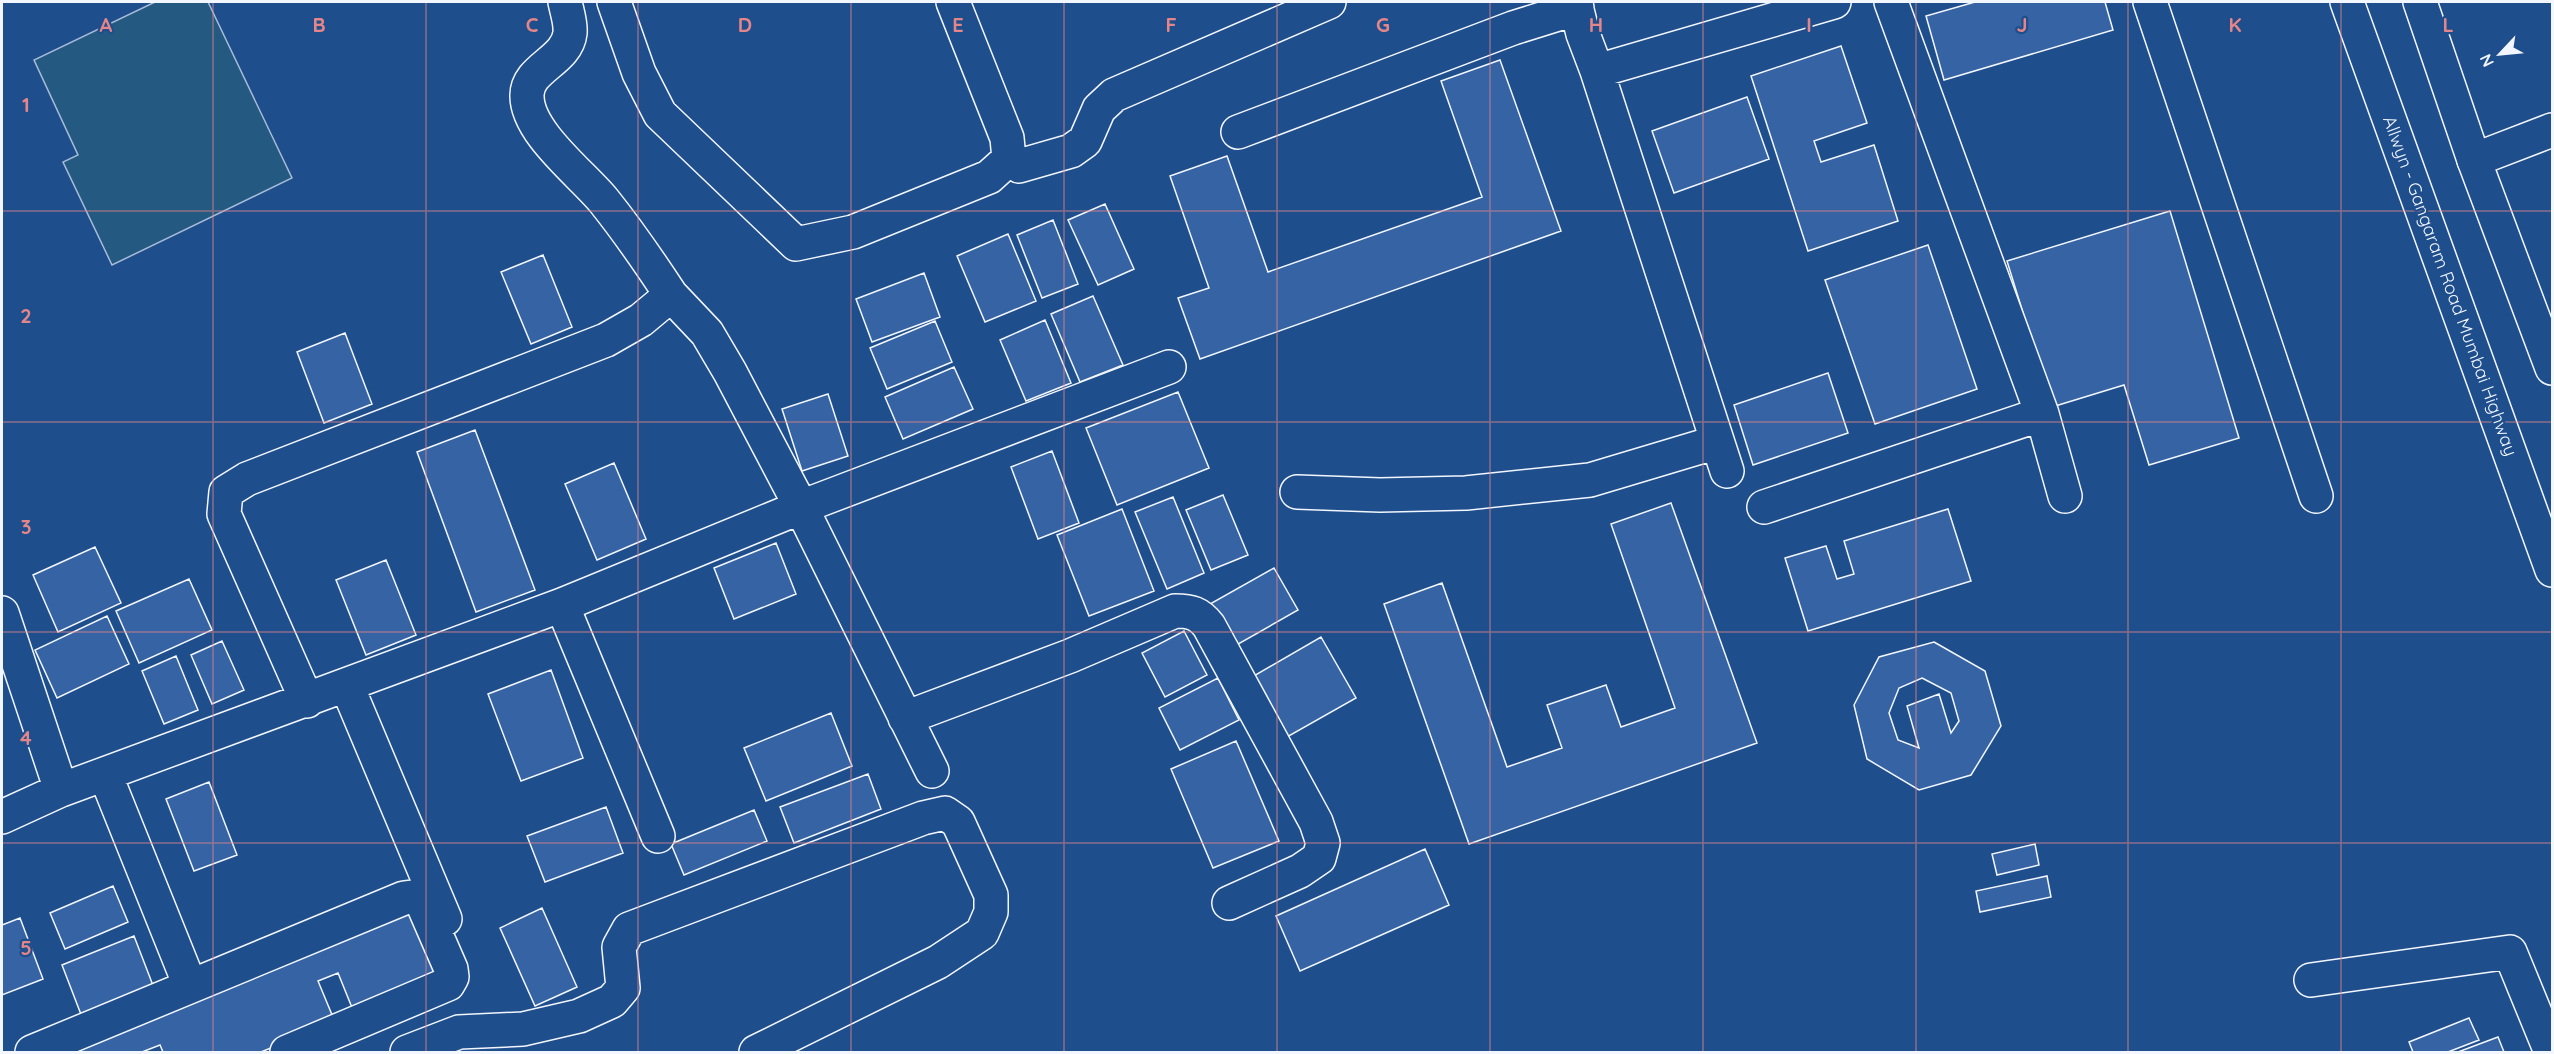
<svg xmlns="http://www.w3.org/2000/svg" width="2554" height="1054" font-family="Quicksand,sans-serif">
	<rect width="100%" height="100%" fill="#1f4e8c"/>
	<path fill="#245a82" stroke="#a8bbd7" stroke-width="1.5" d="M155 2H208L292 178 112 265 63 162 78 155 34 60Z"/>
	<path fill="#3563a3" stroke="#f2f6ff" stroke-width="1.5" fill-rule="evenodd" d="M1975 2H2105L2113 30 1944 80 1926 16Z
		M1841 46 1867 123 1814 141 1821 162 1874 145 1898 221 1808 251 1751 76Z
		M1500 60 1561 231 1200 359 1178 298 1209 288 1170 176 1227 156 1268 272 1482 197 1441 81Z
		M1747 97 1769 159 1674 193 1652 131Z
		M1105 204 1134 269 1098 285 1068 220Z
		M2170 211 2239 438 2149 465 2124 385 2052 407 2007 261Z
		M1053 220 1078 284 1042 298 1017 235Z
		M1008 234 1036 301 985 322 957 256Z
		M1928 245 1977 389 1875 424 1825 280Z
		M543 255 572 327 531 344 501 272Z
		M924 273 940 317 872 342 856 299Z
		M1093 296 1123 365 1080 382 1051 314Z
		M1045 320 1071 383 1026 401 1000 340Z
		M935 321 952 362 887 389 870 348Z
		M345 333 372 404 324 423 297 352Z
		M954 367 973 409 903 439 885 397Z
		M1828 373 1848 433 1753 465 1734 405Z
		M1178 392 1209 468 1117 505 1086 428Z
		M828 394 848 456 802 471 782 409Z
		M475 430 535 590 476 612 417 452Z
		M1052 451 1079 523 1038 539 1011 467Z
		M614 463 646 539 597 560 565 484Z
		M1223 495 1248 555 1211 570 1186 510Z
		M1173 497 1204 573 1167 589 1135 512Z
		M1671 503 1757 743 1469 844 1384 604 1442 583 1507 767 1562 748 1547 705 1606 685 1621 727 1675 708 1611 524Z
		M1122 509 1154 591 1089 616 1057 535Z
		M1948 509 1971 581 1808 631 1785 558 1826 546 1837 579 1854 574 1844 541Z
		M776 543 796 594 734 619 714 568Z
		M95 547 121 603 58 632 33 575Z
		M386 560 416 635 366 655 336 580Z
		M1274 568 1298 610 1233 647 1210 604Z
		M189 579 212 630 139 663 116 611Z
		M107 616 129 664 57 698 35 650Z
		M1184 631 1207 675 1165 697 1142 653Z
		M1321 637 1356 698 1287 737 1252 677Z
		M222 641 244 690 212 704 191 655Z
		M1934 642 1985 671 2001 726 1971 775 1919 790 1867 759 1854 705 1879 657ZM1922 678 1951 693 1959 721 1951 733 1939 694 1907 706 1919 748 1898 740 1889 713 1899 688Z
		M176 656 198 710 164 724 142 671Z
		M551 670 583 758 521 781 488 694Z
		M1218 678 1239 720 1180 750 1159 708Z
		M831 713 852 766 766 801 744 748Z
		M1236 741 1279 841 1213 868 1171 769Z
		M868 774 881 809 794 843 780 807Z
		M209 782 237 855 194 871 166 799Z
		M606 807 623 853 545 882 527 836Z
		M754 810 767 841 684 875 671 844Z
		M2035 844 2039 865 1997 875 1992 854Z
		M1425 849 1449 905 1300 971 1276 916Z
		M2047 876 2051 897 1980 912 1976 891Z
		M113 886 128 922 65 949 50 913Z
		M419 908 447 977 355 1015 338 973 318 981 335 1022 261 1052H163L160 1045 142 1052H64Z
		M542 908 577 987 535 1006 500 928Z
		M20 918 43 979 2 995V925Z
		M134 936 154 988 82 1017 62 965Z
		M2469 1018 2479 1040 2448 1052H2413L2409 1042Z
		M2498 1037 2504 1052H2458Z"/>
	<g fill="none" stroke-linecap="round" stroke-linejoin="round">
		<defs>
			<path id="minor" d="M565 2C567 12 571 23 570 33 567 61 527 68 527 95 526 132 582 174 604 201 628 231 650 263 671 295
				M614 2 639 73 660 114 796 244 853 232 989 177 1009 159 1007 138 953 2
				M1575 2 1583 34 1597 71 1727 471
				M1891 2 2042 414 2065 496
				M2150 2 2316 496
				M1597 71 1834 2
				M1238 132 1513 28 1577 8
				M1009 159 1019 166 1071 151 1085 141 1099 109 1114 95 1329 2
				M2474 160 2552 130
				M1297 492 1380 495 1466 493 1590 480 1717 442
				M1764 507 2042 414
				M562 605 658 836
				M2 613 61 790
				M347 686 445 919
				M307 701 224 514 226 492 247 479 606 340 641 320 671 295 707 333 730 372 801 507 932 771
				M905 718 1070 656 1175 611C1191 611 1199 613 1209 626L1316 822 1323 843 1319 858 1300 871 1229 903
				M105 774 185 973
				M2 817 61 790 562 605 801 507 1169 367
				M2311 980 2510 952 2551 1052
				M32 1052 404 898 412 897 421 900 451 969 452 977 448 984 287 1052
				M407 1052 459 1032 523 1029 579 1016 612 1001 623 988 619 947 629 929 923 818 945 813 958 822 991 895V912L982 933 938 962 756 1052"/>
			<path id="highway" d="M2347 2 2552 570
				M2420 2 2474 160 2552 368"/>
		</defs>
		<use href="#minor" stroke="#f2f6ff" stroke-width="36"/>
		<use href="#highway" stroke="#f2f6ff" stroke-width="36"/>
		<use href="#minor" stroke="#1f4e8c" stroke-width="33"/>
		<use href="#highway" stroke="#1f4e8c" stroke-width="33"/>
	</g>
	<path fill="none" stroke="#e38589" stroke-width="1.5" stroke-opacity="0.55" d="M213 2V1052M426 2V1052M638 2V1052M851 2V1052M1064 2V1052M1277 2V1052M1490 2V1052M1703 2V1052M1916 2V1052M2128 2V1052M2341 2V1052M2 211H2552M2 422H2552M2 632H2552M2 843H2552"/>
	<g text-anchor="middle" stroke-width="4.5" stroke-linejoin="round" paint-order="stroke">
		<g font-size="18" fill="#f2f6ff" stroke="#1f4e8c">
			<text transform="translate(2450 286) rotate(70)" y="6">Allwyn - Gangaram Road Mumbai Highway</text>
		</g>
	</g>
	<g font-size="20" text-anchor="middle" font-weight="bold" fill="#e38589" stroke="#1f4e8c" stroke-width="4.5" stroke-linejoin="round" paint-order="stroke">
		<text x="106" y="32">A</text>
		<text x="319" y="32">B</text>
		<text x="532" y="32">C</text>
		<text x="745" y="32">D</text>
		<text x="958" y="32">E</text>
		<text x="1171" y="32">F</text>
		<text x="1383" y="32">G</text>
		<text x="1596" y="32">H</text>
		<text x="1809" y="32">I</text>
		<text x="2022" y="32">J</text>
		<text x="2235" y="32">K</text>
		<text x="2448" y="32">L</text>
		<text x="26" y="112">1</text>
		<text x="26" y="323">2</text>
		<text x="26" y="534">3</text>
		<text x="26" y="745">4</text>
		<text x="26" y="955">5</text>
	</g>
	<rect width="2554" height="1054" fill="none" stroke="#f2f6ff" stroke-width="6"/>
	<g transform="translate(2500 54) rotate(244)" stroke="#1f4e8c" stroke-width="4.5" paint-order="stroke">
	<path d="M0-4.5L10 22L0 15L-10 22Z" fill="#f2f6ff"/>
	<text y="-9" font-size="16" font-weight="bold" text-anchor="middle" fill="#f2f6ff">N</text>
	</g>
</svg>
